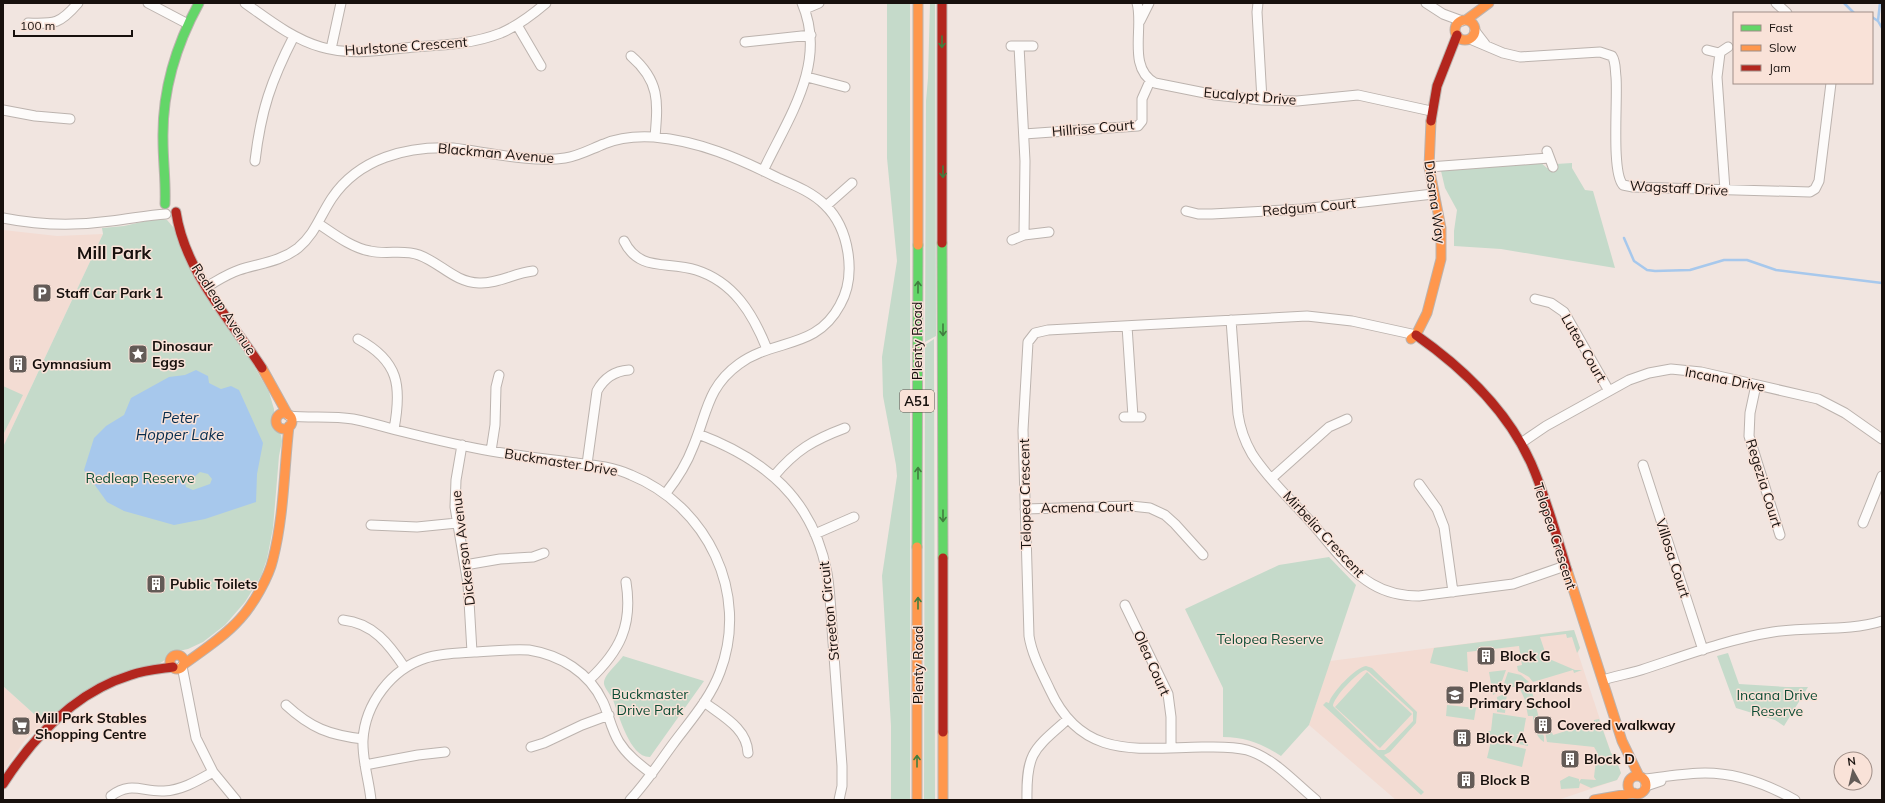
<svg xmlns="http://www.w3.org/2000/svg" width="1885" height="803" font-family="Mulish,sans-serif">
	<rect width="100%" height="100%" fill="#f1e5e0"/>
	<path fill="#f3dcd3" d="M3 230 57 236 103 234 3 447Z
		M1574 630 1580 648 1578 653 1611 753 1615 757 1621 773 1617 780 1558 800H1396L1309 725 1330 661Z
		M3 686 44 723 25 740 3 772Z"/>
	<path fill="#c5daca" fill-rule="evenodd" d="M887 3H910V800H891V726L882 576 897 476 896 465 883 396 882 357 897 261 887 158Z
		M930 3H935L936 336 925 342 926 101 928 78Z
		M1540 162 1547 168 1557 167 1556 164 1572 163V168L1585 190 1593 191 1615 268 1501 249 1454 246V231L1457 210 1445 188 1441 171Z
		M159 218 167 220 174 228 269 392 274 409V424L281 435 282 441 279 456 273 528 267 559 261 576 245 602 225 625 203 642 188 649 174 652 162 662 44 723 3 686V447L103 234 102 228 124 226Z
		M934 339 935 800H924L925 345Z
		M3 386 23 395 4 433 3 432Z
		M1329 557 1356 585 1309 725 1281 756C1262 744 1246 737 1223 737V688L1185 609 1279 565Z
		M1574 630 1580 648 1577 653 1572 637 1567 638 1566 634 1540 637 1547 658 1575 670H1582L1574 673 1573 670 1533 682 1529 677 1518 671 1517 666 1522 665 1519 646 1467 652 1468 672 1430 663 1434 648Z
		M1728 653 1739 684 1786 687H1808L1784 726 1775 720 1736 708 1717 656Z
		M623 656 704 681 650 757C630 758 619 715 613 700 611 695 605 689 604 684 603 675 618 664 623 656Z
		M1366 666 1372 668 1417 712 1416 723 1390 752 1384 755 1424 792 1421 795 1323 705 1326 702 1329 703C1331 693 1356 667 1366 666ZM1366 670 1369 672 1413 712V721L1385 750H1378L1333 706C1333 698 1358 671 1366 670Z
		M1506 670 1498 692 1493 695 1489 672Z
		M1367 672 1412 714 1380 748 1335 707Z
		M1508 672 1521 675 1529 682 1515 687H1508L1505 691 1501 692Z
		M1530 684 1544 737V742C1536 738 1533 725 1533 716H1528L1525 700 1520 689 1522 686Z
		M1507 693 1505 713 1497 712V697Z
		M1447 705 1476 708 1474 720 1446 716Z
		M1493 713 1526 718 1523 735 1516 734 1528 742V746L1487 738 1488 731H1491Z
		M1599 719 1611 753 1615 757 1621 773 1617 780 1591 788 1580 783 1579 788 1561 789 1560 781 1569 776 1579 779V782L1581 779 1596 780 1594 777 1597 752 1594 747 1547 742 1544 726 1549 725 1553 735 1594 722V720Z
		M1491 741 1526 749 1522 767 1487 758Z"/>
	<path fill="#a7c8ec" fill-rule="evenodd" d="M196 370 208 376 209 383 221 389 231 386 239 390 263 443 257 474 256 502 205 519 174 525 124 511 107 502 84 470 94 438 106 426 124 415 131 398 169 377 185 375ZM200 472 208 474 212 479 210 484 193 490 186 487 185 483 188 478H193Z"/>
	<g fill="none" stroke-linecap="round" stroke-linejoin="round">
		<path stroke="#a7c8ec" stroke-width="2.5" d="M1844 3 1854 13
			M1872 17 1878 21 1882 28
			M1878 21 1880 3
			M1624 238 1634 261 1647 270 1655 271 1690 270 1724 260H1747L1776 270 1882 283"/>
		<defs>
			<path id="street" d="M148 3 188 24
				M245 3C269 20 293 39 321 47 351 56 383 50 414 47 444 45 473 44 501 33 517 26 532 15 546 3
				M1137 3C1144 27 1127 68 1155 83L1215 95 1262 100 1297 101 1358 95 1431 111
				M1258 3 1257 12 1262 100
				M1426 3 1443 14 1462 21
				M1776 3 1787 13
				M805 9 819 3
				M1140 21 1149 3
				M28 23C55 24 60 24 78 3
				M517 25 541 66
				M1475 31 1485 44
				M1470 39 1503 53 1520 57 1600 52 1612 56C1616 62 1615 70 1616 77 1618 98 1611 172 1623 185L1633 187 1810 192 1815 189 1819 181 1831 83
				M745 42 811 35
				M1011 46H1033
				M1019 46 1025 161 1024 235 1049 232
				M331 49 341 3
				M1707 50 1719 53 1728 47
				M1720 53 1717 77 1725 190
				M631 56C660 81 658 102 655 137
				M807 77 845 87
				M3 110 35 116 70 119
				M1024 134 1138 126 1142 121V99L1150 81
				M1547 151 1553 167
				M255 161C261 110 271 81 294 36
				M1429 167 1549 158
				M763 171C788 118 828 63 802 3
				M826 206 852 183
				M1186 211 1198 214H1212L1303 209 1433 194
				M3 218C38 225 75 226 111 221 130 219 148 215 166 214
				M319 224C334 234 352 248 370 251 387 255 403 249 419 255 441 263 454 282 479 283 498 284 514 273 533 271
				M1012 240 1024 235
				M624 241C639 272 667 261 696 270 734 282 753 314 767 349
				M206 287C217 281 227 274 239 270 260 263 280 262 298 248 315 234 320 216 332 198 359 158 407 146 453 148 485 152 533 163 565 158 579 156 591 149 604 144 620 137 637 136 654 137 699 141 738 158 778 178 794 185 812 192 825 205 849 228 857 275 840 305 816 350 775 338 739 364 707 387 707 414 693 447 687 463 677 479 666 493
				M1535 299 1551 303 1564 312 1609 391
				M1231 320 1238 414C1240 428 1245 442 1252 454 1268 479 1291 500 1310 521 1329 542 1348 570 1372 584 1387 593 1403 596 1419 596L1513 584 1565 566
				M1127 326 1133 417
				M358 339C399 361 402 386 394 429
				M1756 385 1750 413 1749 436 1780 535
				M289 416C310 418 332 416 353 419 368 422 382 426 396 430 428 438 460 446 491 451 520 456 548 459 577 463 595 465 614 467 631 475 707 506 750 593 720 672 710 699 690 721 673 744 659 763 646 783 630 800
				M1124 417H1141
				M698 434C765 459 813 499 827 573 831 596 831 619 833 642 836 683 839 725 842 766V786L839 800
				M1521 443 1546 426 1629 380 1649 373 1671 369 1701 372 1818 399 1845 413 1882 439
				M462 445 456 480 455 507 468 584 472 652
				M491 451 495 425 496 387 499 375
				M587 464 597 391C604 378 614 371 629 370
				M1643 465 1703 650
				M774 476C796 450 813 440 845 428
				M1272 478 1329 427 1347 419
				M1419 484 1437 509 1444 527 1453 592
				M1025 509 1131 506 1150 508 1165 515 1175 524 1203 555
				M1863 523 1882 476
				M371 525 417 527 457 523
				M815 534 854 517
				M465 565 500 559 533 557 544 553
				M1125 605 1168 694 1171 717V748
				M343 620C373 623 389 644 405 668
				M182 666 196 738 213 772 236 800
				M589 680C620 651 633 625 626 582
				M1603 680C1615 676 1628 674 1641 670 1684 656 1728 639 1773 632 1809 626 1847 632 1882 621
				M704 702C722 716 747 728 748 753
				M286 705C311 728 329 735 363 739
				M531 747 544 743 582 725 609 715
				M365 765 418 755 445 752
				M1644 779C1664 777 1685 773 1705 773 1738 773 1767 784 1795 800
				M1646 786 1661 781
				M111 796C131 781 142 792 164 791 182 790 197 781 213 772
				M371 800C369 780 362 760 363 740 365 704 391 669 426 658 441 653 458 653 474 652 492 651 510 649 529 650 560 655 589 672 603 702 609 715 611 729 619 742 627 755 639 764 652 774
				M1027 800C1026 752 1034 749 1068 719
				M1316 800C1295 783 1274 758 1247 750 1232 746 1217 747 1202 747 1137 748 1082 760 1050 690 1042 673 1032 655 1029 636L1023 430 1028 342 1035 333 1048 330 1307 316 1352 321 1416 335"/>
			<path id="fast" d="M165 204C166 182 163 162 163 140 162 92 176 45 199 3
				M942 243 943 558
				M917 547 918 245"/>
			<path id="slow" d="M1466 20 1489 3
				M1455 30a10 10 0 1 1 20 0a10 10 0 1 1-20 0Z
				M918 245V3
				M1411 339 1416 335 1427 313 1441 259V228L1429 167 1431 121
				M262 368 288 415
				M276 421a8 8 0 1 1 16 0a8 8 0 1 1-16 0Z
				M1567 570 1622 741 1639 776
				M170 662a7 7 0 1 1 14 0a7 7 0 1 1-14 0Z
				M183 665C202 651 224 637 240 619 253 605 269 577 273 559 284 516 284 470 289 426
				M943 732V800
				M1628 785a9 9 0 1 1 18 0a9 9 0 1 1-18 0Z
				M917 800V547
				M1594 800 1634 793"/>
			<path id="jam" d="M942 3V243
				M1431 121 1437 86 1457 35
				M176 212C185 272 230 319 262 368
				M1416 335C1463 368 1507 410 1531 463 1546 497 1556 534 1567 570
				M943 558V732
				M3 784C34 736 75 692 131 675 145 670 159 669 173 667"/>
		</defs>
		<use href="#street" stroke="#bcb3ae" stroke-width="11"/>
		<use href="#fast" stroke="#bcb3ae" stroke-width="11"/>
		<use href="#slow" stroke="#bcb3ae" stroke-width="11"/>
		<use href="#jam" stroke="#bcb3ae" stroke-width="11"/>
		<use href="#street" stroke="#fdfbfa" stroke-width="9"/>
		<use href="#fast" stroke="#63d668" stroke-width="9"/>
		<use href="#slow" stroke="#ff974d" stroke-width="9"/>
		<use href="#jam" stroke="#b3261e" stroke-width="9"/>
	</g>
	<defs><path id="oneway-shaft" d="M-6 0H5M1.5-3L5.5 0L1.5 3" fill="none" stroke-width="1.6" stroke-linecap="round" stroke-linejoin="round"/></defs>
	<g stroke="#417d3f">
		<use href="#oneway-shaft" transform="translate(942 42) rotate(90)"/>
		<use href="#oneway-shaft" transform="translate(943 172) rotate(90)"/>
		<use href="#oneway-shaft" transform="translate(918 287) rotate(-90)"/>
		<use href="#oneway-shaft" transform="translate(943 330) rotate(90)"/>
		<use href="#oneway-shaft" transform="translate(918 473) rotate(-90)"/>
		<use href="#oneway-shaft" transform="translate(943 516) rotate(90)"/>
		<use href="#oneway-shaft" transform="translate(918 603) rotate(-90)"/>
		<use href="#oneway-shaft" transform="translate(917 761) rotate(-90)"/>
	</g>
	<defs>
		<symbol id="parking-square" viewBox="-11 -11 22 22"><rect x="-9" y="-9" width="18" height="18" rx="4" fill="#635b57" stroke="#f9e2d8"/><path d="M-3.5-5.5H1a3.5 3.5 0 0 1 0 7H-1V5.5H-3.5ZM-1-3.4V-.6H.8a1.4 1.4 0 0 0 0-2.8Z" fill="#fff"/></symbol>
		<symbol id="sight-square" viewBox="-11 -11 22 22"><rect x="-9" y="-9" width="18" height="18" rx="4" fill="#635b57" stroke="#f9e2d8"/><path d="M0-6L1.8-2.2L6-1.7L2.9 1.2L3.7 5.4L0 3.3L-3.7 5.4L-2.9 1.2L-6-1.7L-1.8-2.2Z" fill="#fff"/></symbol>
		<symbol id="building-square" viewBox="-11 -11 22 22"><rect x="-9" y="-9" width="18" height="18" rx="4" fill="#635b57" stroke="#f9e2d8"/><path d="M-4-6H4V6H1V3H-1V6H-4ZM-2.5-4.3h1.7v1.8h-1.7ZM.8-4.3h1.7v1.8H.8ZM-2.5-1h1.7V.8h-1.7ZM.8-1h1.7V.8H.8Z" fill="#fff"/></symbol>
		<symbol id="school-square" viewBox="-11 -11 22 22"><rect x="-9" y="-9" width="18" height="18" rx="4" fill="#635b57" stroke="#f9e2d8"/><path d="M0-5L7-2L0 1L-7-2ZM-4 1L0 2.5L4 1V4Q0 6-4 4Z" fill="#fff"/></symbol>
		<symbol id="supermarket-square" viewBox="-11 -11 22 22"><rect x="-9" y="-9" width="18" height="18" rx="4" fill="#635b57" stroke="#f9e2d8"/><path d="M-6-5.5h2.5l.6 2H6L4.5 2H-2.5L-4.4-4H-6ZM-1.5 3.2a1.3 1.3 0 1 0 .1 0ZM3 3.2a1.3 1.3 0 1 0 .1 0Z" fill="#fff"/></symbol>
	</defs>
	<g fill-rule="evenodd">
		<use href="#parking-square" x="31" y="282" width="22" height="22"/>
		<use href="#sight-square" x="127" y="343" width="22" height="22"/>
		<use href="#building-square" x="7" y="353" width="22" height="22"/>
		<use href="#building-square" x="145" y="573" width="22" height="22"/>
		<use href="#building-square" x="1475" y="645" width="22" height="22"/>
		<use href="#school-square" x="1444" y="684" width="22" height="22"/>
		<use href="#building-square" x="1532" y="714" width="22" height="22"/>
		<use href="#supermarket-square" x="10" y="715" width="22" height="22"/>
		<use href="#building-square" x="1451" y="727" width="22" height="22"/>
		<use href="#building-square" x="1559" y="748" width="22" height="22"/>
		<use href="#building-square" x="1455" y="769" width="22" height="22"/>
	</g>
	<g text-anchor="middle" stroke-width="3" stroke-linejoin="round" paint-order="stroke">
		<rect fill="#f9e2d8" stroke="#5b4f4a" stroke-width="1" x="900" y="390" width="34" height="22" rx="3"/>
		<g font-size="13" font-weight="bold" fill="#17100d">
			<text x="917" y="406">A51</text>
		</g>
		<g font-size="14" fill="#17100d" stroke="#f9e2d8">
			<text transform="translate(406 46) rotate(-4)" y="5">Hurlstone Crescent</text>
			<text transform="translate(1250 96) rotate(5)" y="5">Eucalypt Drive</text>
			<text transform="translate(1093 128) rotate(-5)" y="5">Hillrise Court</text>
			<text transform="translate(496 153) rotate(5)" y="5">Blackman Avenue</text>
			<text transform="translate(1679 188) rotate(3)" y="5">Wagstaff Drive</text>
			<text transform="translate(1435 202) rotate(82)" y="5">Diosma Way</text>
			<text transform="translate(1309 207) rotate(-5)" y="5">Redgum Court</text>
			<text transform="translate(224 309) rotate(57)" y="5">Redleap Avenue</text>
			<text transform="translate(917 341) rotate(-90)" y="5">Plenty Road</text>
			<text transform="translate(1584 348) rotate(60)" y="5">Lutea Court</text>
			<text transform="translate(1725 379) rotate(11)" y="5">Incana Drive</text>
			<text transform="translate(561 462) rotate(9)" y="5">Buckmaster Drive</text>
			<text transform="translate(1764 483) rotate(73)" y="5">Regezia Court</text>
			<text transform="translate(1025 494) rotate(-91)" y="5">Telopea Crescent</text>
			<text transform="translate(1087 507) rotate(-1)" y="5">Acmena Court</text>
			<text transform="translate(1324 534) rotate(47)" y="5">Mirbelia Crescent</text>
			<text transform="translate(1555 536) rotate(72)" y="5">Telopea Crescent</text>
			<text transform="translate(463 548) rotate(-97)" y="5">Dickerson Avenue</text>
			<text transform="translate(1673 558) rotate(72)" y="5">Villosa Court</text>
			<text transform="translate(829 611) rotate(-96)" y="5">Streeton Circuit</text>
			<text transform="translate(1152 663) rotate(66)" y="5">Olea Court</text>
			<text transform="translate(918 665) rotate(-90)" y="5">Plenty Road</text>
		</g>
		<g font-size="14" font-weight="bold" fill="#17100d" stroke="#f9e2d8" text-anchor="start">
			<text x="56" y="298">Staff Car Park 1</text>
			<text x="152" y="351">Dinosaur<tspan x="152" dy="16">Eggs</tspan></text>
			<text x="32" y="369">Gymnasium</text>
			<text x="170" y="589">Public Toilets</text>
			<text x="1500" y="661">Block G</text>
			<text x="1469" y="692">Plenty Parklands<tspan x="1469" dy="16">Primary School</tspan></text>
			<text x="35" y="723">Mill Park Stables<tspan x="35" dy="16">Shopping Centre</tspan></text>
			<text x="1557" y="730">Covered walkway</text>
			<text x="1476" y="743">Block A</text>
			<text x="1584" y="764">Block D</text>
			<text x="1480" y="785">Block B</text>
		</g>
		<g font-size="14" fill="#0c4c34" stroke="#f9e2d8">
			<text x="140" y="483">Redleap Reserve</text>
			<text x="1270" y="644">Telopea Reserve</text>
			<text x="650" y="699">Buckmaster<tspan x="650" dy="16">Drive Park</tspan></text>
			<text x="1777" y="700">Incana Drive<tspan x="1777" dy="16">Reserve</tspan></text>
		</g>
		<g font-size="15" font-style="italic" fill="#062c4e" stroke="#f9e2d8">
			<text x="180" y="423">Peter<tspan x="180" dy="17">Hopper Lake</tspan></text>
		</g>
		<g font-size="18" font-weight="bold" fill="#17100d" stroke="#f9e2d8">
			<text x="114" y="259">Mill Park</text>
		</g>
	</g>
	<rect width="1885" height="803" fill="none" stroke="#17100d" stroke-width="8"/>
	<rect x="1733" y="12" width="140" height="72" fill="#f9e2d8" stroke="#9f8e87"/>
	<rect x="1741" y="25" width="20" height="6" fill="#63d668" stroke="#9f8e87"/>
	<text x="1769" y="32" font-size="12" fill="#17100d">Fast</text>
	<rect x="1741" y="45" width="20" height="6" fill="#ff974d" stroke="#9f8e87"/>
	<text x="1769" y="52" font-size="12" fill="#17100d">Slow</text>
	<rect x="1741" y="65" width="20" height="6" fill="#b3261e" stroke="#9f8e87"/>
	<text x="1769" y="72" font-size="12" fill="#17100d">Jam</text>
	<g transform="translate(1853 771) rotate(352)"><circle r="19" fill="#f9e2d8" stroke="#9f8e87"/>
	<path d="M0-3L7 15L0 10L-7 15Z" fill="#635b57"/>
	<text y="-6" font-size="11" font-weight="bold" text-anchor="middle" fill="#17100d">N</text>
	</g>
	<path d="M14 30v6h118v-6" fill="none" stroke="#17100d" stroke-width="2"/>
	<text x="20" y="30" font-size="12" fill="#17100d" stroke="#f9e2d8" stroke-width="3" paint-order="stroke">100 m</text>
</svg>
